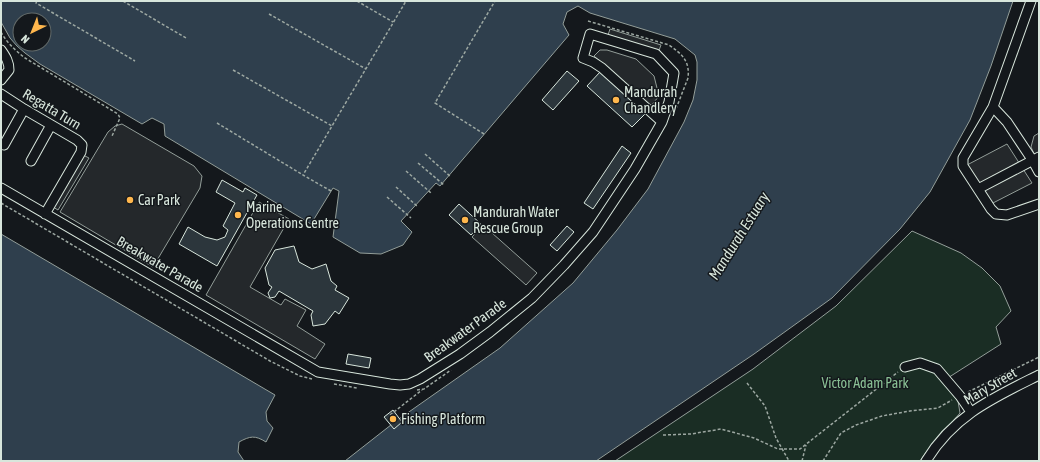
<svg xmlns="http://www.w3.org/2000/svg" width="1040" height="462" font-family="'Asap Condensed',sans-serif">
	<rect width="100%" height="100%" fill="#14181c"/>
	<path fill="#1a2d24" stroke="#939e99" d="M912 231 961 253 982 268 1000 286 1011 311 996 327 1001 344 943 381 958 401 960 413 927 451 920 461H615L753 369 836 306Z"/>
	<path fill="#24282b" stroke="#939e99" d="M610 29 661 45 658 53 607 38Z
		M600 50H607L636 59 654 76 659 96 650 107 594 56Z
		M122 124 194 166 202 176 200 188 153 267 60 212 108 132 115 126Z
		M1039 133V165L1031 147 1034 136Z
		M1007 144 1032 183 991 204 967 165Z
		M83 155 89 158 58 210 53 207Z
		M259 202 289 219 250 287 281 305 285 299 306 310 297 326 325 344 315 359 206 295Z
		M483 225 537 273 526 285 472 237Z"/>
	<path fill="#2f3f4d" stroke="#939e99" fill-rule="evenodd" d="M1 1H1013L991 66 970 120 930 192 900 229 832 298 754 354 596 461H345L396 421 500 348 573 283 617 230 648 189 684 122 693 100 697 80V62L695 55 675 39 590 13 578 6 567 12 563 24 569 35 440 186 436 183 401 221 412 232 403 245 381 254 360 253 333 237 339 191 333 188 311 224 165 136 164 124 152 118 142 124 40 64 25 53 17 46 10 38 1 22ZM20 20H44V44H20Z
		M1 234 275 395 266 412 267 421 273 428 266 442C255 435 250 436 239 442L238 452 244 461H1Z"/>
	<path fill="#2c363c" stroke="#d8e6dc" d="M567 71 579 81 553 110 542 100Z
		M600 72 646 113 632 127 587 86Z
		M622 146 631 153 593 209 584 203Z
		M222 180 243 192 245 188 257 195 217 266 179 244 188 227 205 237 217 240 225 237 228 230 223 226 235 203 216 192Z
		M459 204 481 224 471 235 449 215Z
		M567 226 574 232 557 251 550 245Z
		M294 246 299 262 312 269 326 264 331 281 337 286 335 290 349 298 339 314 335 311 325 324 313 326 311 315 313 311 279 291 275 297 270 298 268 293 272 287 269 285 265 268 275 250Z
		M348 354 371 358 369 368 346 364Z
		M393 410 402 422 394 429 384 417Z"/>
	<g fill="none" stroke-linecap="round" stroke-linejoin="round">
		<defs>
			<path id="minor" d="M1031 1 993 107 963 158V166L991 209 996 214 1007 215 1039 204
				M1 50C6 57 9 62 9 70L1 80
				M1 94 24 109 77 140 82 145 81 152 45 214
				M993 107 1007 122 1033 161 1039 172
				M4 145 24 109
				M31 161 51 125
				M1 188 318 372 390 384 400 385 409 384 420 379 460 354 490 332 532 298 564 265 593 232 635 169 662 122 669 102 674 73 656 54 590 34 583 58 593 62 602 68 662 122
				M978 189 1039 157
				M905 367 920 363 937 369 960 396 971 412
				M926 461C954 415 993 398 1039 375"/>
		</defs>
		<use href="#minor" stroke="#d8e6dc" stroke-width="11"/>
		<path stroke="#9da8a2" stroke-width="1.5" stroke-dasharray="3 2" stroke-linecap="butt" d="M37 1 36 3 135 61
			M123 1 186 38
			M357 1 393 22
			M269 14 366 69
			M588 21 669 45C682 54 690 61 688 78L674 114
			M1 32C7 43 16 51 25 58L118 114 120 118 112 136
			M233 70 332 126
			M217 123 303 175
			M484 134 435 103 495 1
			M425 154 451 177
			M418 163 444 185
			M406 171 431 193
			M396 187 418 207
			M331 191 303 175 406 1
			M387 197 411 218
			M1 203 270 361 300 376 312 379
			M747 383 765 406 776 438 789 461
			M334 384 357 388
			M417 390 424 389 451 370
			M968 392 1039 357
			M390 415 422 390
			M663 435 691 434 721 429 754 438 778 449H800L898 372
			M802 461 806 445
			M823 461 841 433 856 425 882 416 910 411 938 408 952 400"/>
		<use href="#minor" stroke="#14181c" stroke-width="9"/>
	</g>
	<g fill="#ffb74d" stroke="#14181c" stroke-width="1.5">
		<circle cx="616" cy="100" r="4"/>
		<circle cx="130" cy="200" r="4"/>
		<circle cx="238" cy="215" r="4"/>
		<circle cx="465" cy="220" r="4"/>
		<circle cx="393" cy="419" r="4"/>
	</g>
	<g text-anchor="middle" stroke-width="3" stroke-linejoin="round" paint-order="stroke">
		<g font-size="14" fill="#d8e6dc" stroke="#14181c" text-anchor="start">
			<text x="624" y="97">Mandurah<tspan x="624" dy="16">Chandlery</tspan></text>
			<text x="138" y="205">Car Park</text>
			<text x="246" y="212">Marine<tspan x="246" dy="16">Operations Centre</tspan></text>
			<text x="473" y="217">Mandurah Water<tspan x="473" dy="16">Rescue Group</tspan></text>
			<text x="401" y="424">Fishing Platform</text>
		</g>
		<g font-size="14" fill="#d8e6dc" stroke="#14181c">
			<text transform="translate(52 109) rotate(31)" y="5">Regatta Turn</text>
			<text transform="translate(160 264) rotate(30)" y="5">Breakwater Parade</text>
			<text transform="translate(465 330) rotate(-36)" y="5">Breakwater Parade</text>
			<text transform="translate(990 386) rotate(-30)" y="5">Mary Street</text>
		</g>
		<g font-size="14" fill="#8ac095" stroke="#14181c">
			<text x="865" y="388">Victor Adam Park</text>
		</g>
		<g font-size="15" font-style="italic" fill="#d8e6dc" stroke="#14181c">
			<text transform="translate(739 236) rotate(-58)" y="5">Mandurah Estuary</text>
		</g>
	</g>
	<rect width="1040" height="462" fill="none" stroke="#d8e6dc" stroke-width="4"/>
	<g transform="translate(32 32) rotate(223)"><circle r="19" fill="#14181c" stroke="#626a69"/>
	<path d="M0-3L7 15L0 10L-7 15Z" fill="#ffb74d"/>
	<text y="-6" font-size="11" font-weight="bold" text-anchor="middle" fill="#d8e6dc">N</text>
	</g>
</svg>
